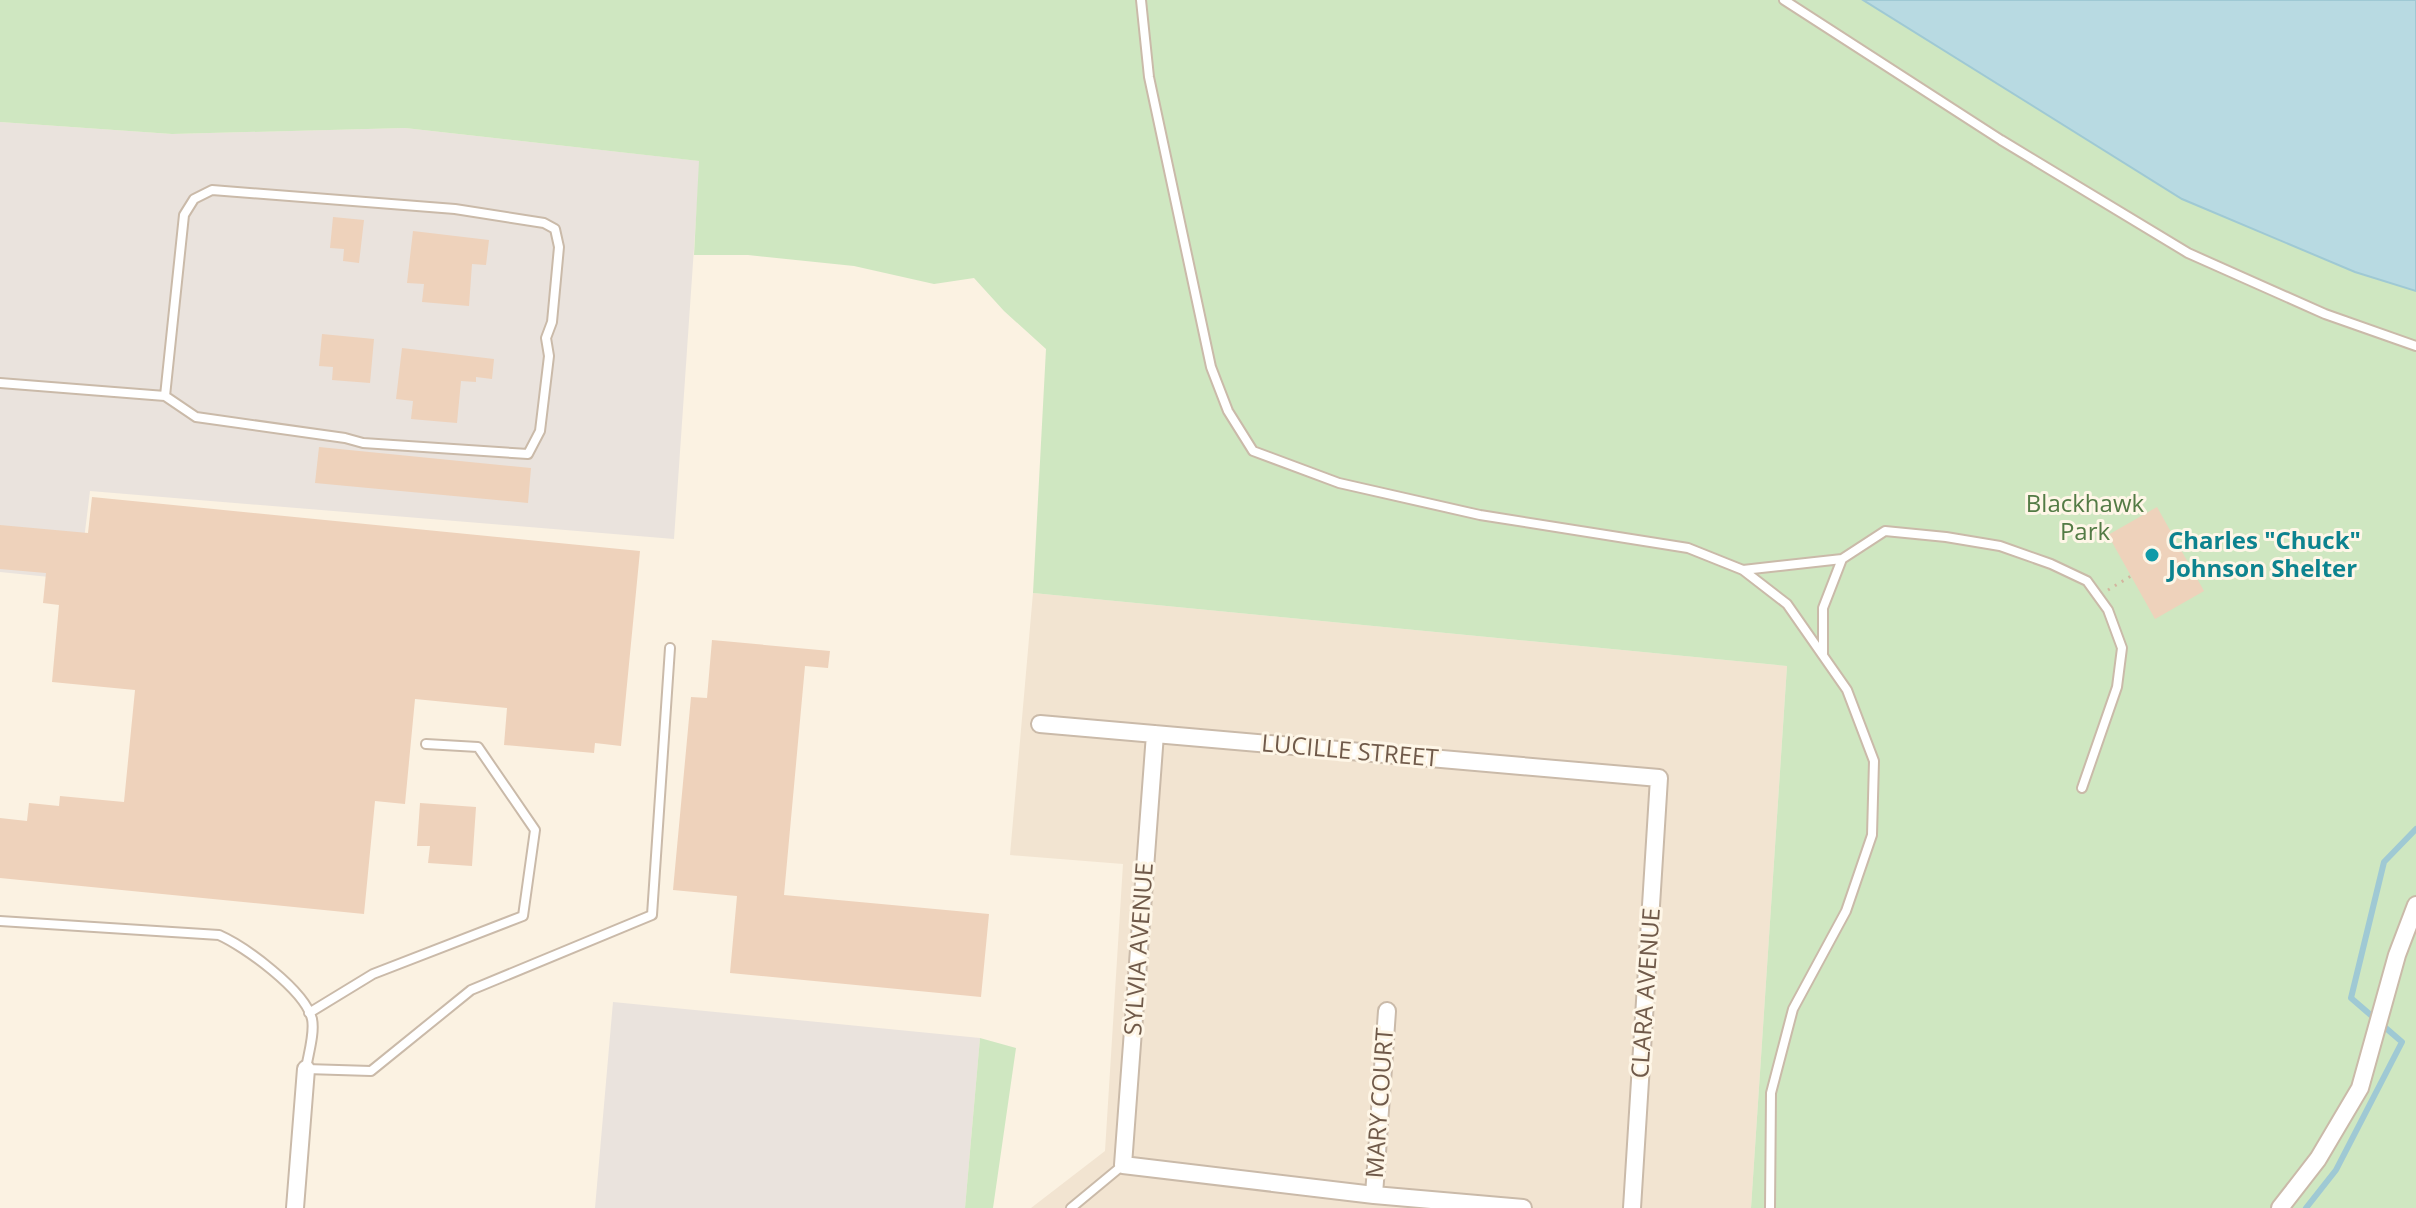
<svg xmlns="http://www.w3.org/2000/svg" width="2416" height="1208" font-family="'Open Sans',sans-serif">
	<rect width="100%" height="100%" fill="#fbf2e2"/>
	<path fill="#f2e4d1" d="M1033 593 1787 666 1751 1208H1031L1105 1151 1123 864 1010 855Z"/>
	<path fill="#eae3dd" d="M0 122 172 134 405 128 700 161 674 539 90 491 79 580 0 572Z
		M613 1002 980 1038 965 1208H595Z"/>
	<path fill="#cfe7c1" d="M0 0H1863L2182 199 2355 272 2416 291V1208H1751L1787 666 1033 593 1046 349 1004 311 974 278 934 284 854 266 748 255H694L699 161 405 128 172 134 0 122Z
		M980 1038 1016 1048 993 1208H965Z"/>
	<path fill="#b8dae2" stroke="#9fc9d4" stroke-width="2" d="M1863 0H2416V291L2355 272 2182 199Z"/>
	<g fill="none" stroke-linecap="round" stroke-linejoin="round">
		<path stroke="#9fc9d4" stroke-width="6" d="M2306 1208 2336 1170 2402 1042 2351 998 2384 862 2416 829"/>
	</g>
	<path fill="#eed2bb" d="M333 217 364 220 359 263 343 261 344 249 330 248Z
		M413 231 489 240 486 265 472 264 469 306 422 302 424 284 407 283Z
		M322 334 374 339 370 383 332 380 333 367 319 366Z
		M402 348 494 359 492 379 476 377V382L461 381 457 423 411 419 413 401 396 399Z
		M319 447 531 468 528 503 315 483Z
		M92 497 640 551 621 746 595 743 594 753 504 745 507 708 415 699 405 804 375 801 364 914 0 878V818L27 821 29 803 59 806 60 796 124 802 135 690 52 682 59 605 43 603 46 573 0 569V525L88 533Z
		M2157 507 2204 591 2155 619 2108 535Z
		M712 640 830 651 828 668 805 666 784 895 989 914 981 997 730 973 737 896 673 890 691 697 707 698Z
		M420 803 476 807 472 866 428 863 430 846H417Z"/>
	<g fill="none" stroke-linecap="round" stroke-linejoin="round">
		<defs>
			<path id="service" d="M1141 0 1149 77 1211 367 1228 411 1253 451 1339 483 1480 515 1688 548 1743 570 1787 604 1847 690 1874 761 1872 835 1846 911 1793 1009 1771 1093 1770 1208
				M1784 0 2001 140 2188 253 2325 314 2416 346
				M0 383 165 396 196 417 345 438 363 443 528 454 540 431 549 356 546 338 552 322 559 247 555 229 544 223 455 209 212 190 194 199 184 215 165 396
				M1743 570 1842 559 1885 531 1946 537 2000 546 2051 564 2087 581 2108 610 2122 648 2117 687 2082 788
				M1823 655V608L1842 559
				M0 921 219 935C244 946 305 990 312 1019 315 1033 308 1055 306 1069L371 1071 471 990 652 915 670 648
				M309 1013 373 974 523 916 535 830 478 747 426 744
				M1071 1208 1123 1165"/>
			<path id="minor" d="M1040 724 1659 778 1632 1208
				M1155 734 1123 1165 1374 1195 1523 1208
				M1374 1195 1387 1011
				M295 1208 306 1069
				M2280 1208 2318 1159 2360 1088 2397 955 2416 905"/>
		</defs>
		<use href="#service" stroke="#cabaa9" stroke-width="12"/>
		<use href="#minor" stroke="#cabaa9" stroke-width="20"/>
		<path stroke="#d3b59f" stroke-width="3" stroke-dasharray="2 6" stroke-linecap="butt" d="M2108 590 2131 576"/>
		<use href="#service" stroke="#fff" stroke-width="8"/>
		<use href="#minor" stroke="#fff" stroke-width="16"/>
	</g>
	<circle fill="#0f9aa8" stroke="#fef6e7" stroke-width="3" cx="2152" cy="555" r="8"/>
	<g text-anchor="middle" stroke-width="6" stroke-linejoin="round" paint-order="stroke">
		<g font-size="24" fill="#537b45" stroke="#fef6e7">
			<text x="2085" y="512">Blackhawk<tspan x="2085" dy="28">Park</tspan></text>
		</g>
		<g font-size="24" font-weight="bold" fill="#0d838f" stroke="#fef6e7" text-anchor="start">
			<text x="2168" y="549">Charles "Chuck"<tspan x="2168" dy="28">Johnson Shelter</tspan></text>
		</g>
		<g font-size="24" fill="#705a4a" stroke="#fef6e7">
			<text transform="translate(1350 751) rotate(5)" y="8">LUCILLE STREET</text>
			<text transform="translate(1139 949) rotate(-86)" y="8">SYLVIA AVENUE</text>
			<text transform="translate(1646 993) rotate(-86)" y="8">CLARA AVENUE</text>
			<text transform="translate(1380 1103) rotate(-86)" y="8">MARY COURT</text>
		</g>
	</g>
</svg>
